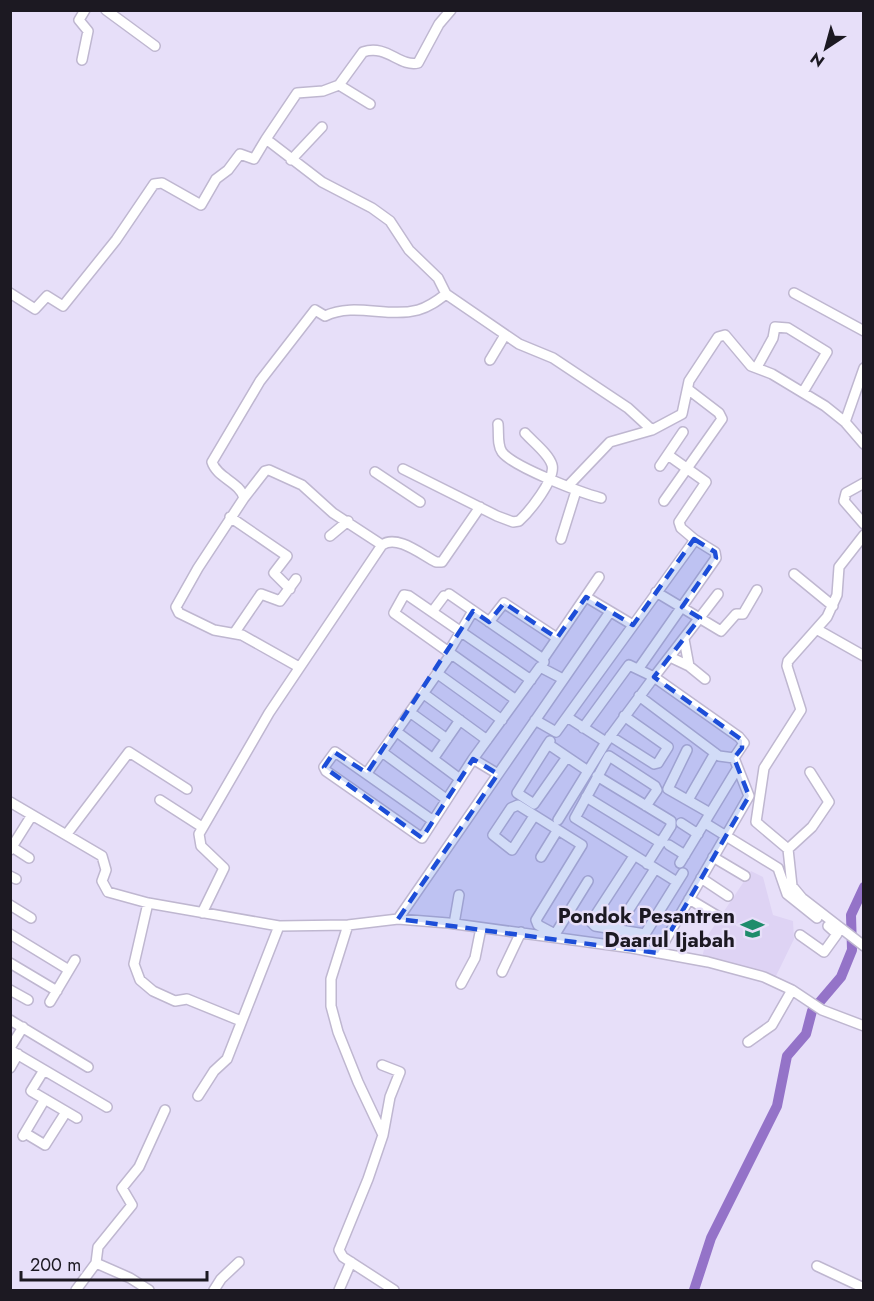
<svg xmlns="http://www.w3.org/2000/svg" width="874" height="1301" font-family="Jost,sans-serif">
	<rect width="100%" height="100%" fill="#e7dff9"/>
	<path fill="#ded3f4" d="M751 871 763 877 773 915 793 921 794 939 776 976 702 957 708 935Z"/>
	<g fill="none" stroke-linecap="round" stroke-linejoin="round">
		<path stroke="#9473c8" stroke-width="10" d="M694 1290 711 1238 777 1106 787 1056 806 1034 812 1011 841 977 852 950 851 915 864 887"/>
		<defs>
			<path id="minor" d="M106 10 155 46
				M82 60 88 31 79 20 85 10
				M339 85 370 104
				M291 160 322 127
				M10 293 35 309 47 296 63 306 116 240 154 184 162 183 201 205 216 179 228 170 240 154 254 159 266 139
				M794 293 864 331
				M446 294 438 278 409 250 390 221 372 208 322 182 266 139 297 93 323 91 339 85 363 52C387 44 399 67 418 63L439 24 451 10
				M490 360 505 335
				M757 367 773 338 775 327 788 328 827 352 803 392
				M845 422 864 368
				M498 424C499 433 497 445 502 452 513 467 582 493 601 498
				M660 466 683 432
				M403 469 497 516 513 522 519 521C529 512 556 479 552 465 549 454 533 442 525 433
				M375 472 420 502
				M864 483 846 493 844 501 864 524
				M568 486 610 442 652 430
				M244 498 265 471 269 470 302 485 333 513 382 545
				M664 501 722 419 719 413 689 390
				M230 517 287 556 274 573 290 589
				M864 535 839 567 837 595 827 617 788 661 787 666 801 710 764 768 756 822 788 849 792 886 802 898 864 946
				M330 536 348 521
				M561 539 576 491
				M794 574 833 606
				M656 592 721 631 736 614H743L757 590
				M449 594 543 659
				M586 597 633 625
				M432 612 444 596
				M489 622 504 603 557 638
				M818 630 864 656
				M235 632 261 594 280 601 296 579
				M684 639 689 666
				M448 653 473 611
				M670 657 689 666 705 679
				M544 662 543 659 599 577
				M299 667 242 635 214 630 179 613 176 607 198 568 244 498C240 482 217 478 212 462L260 381 315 310 325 316C354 302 387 318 418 310 429 307 437 301 446 294L519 344 553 358 628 408 652 430 682 414 689 381 718 337 725 335 751 366 772 374 825 406 845 422 864 444
				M639 668 716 558 715 552 694 539
				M438 674 502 720
				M424 694 487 740
				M516 700 394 613 404 595 409 596 531 680
				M411 713 447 739
				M567 717 606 742 654 677 739 737 744 743 734 758 719 756 639 696
				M535 720 556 732 692 544 694 539 681 528 679 522 706 482 668 455
				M583 728 629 665 654 677 718 594
				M397 732 460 779
				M610 736 654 764 658 763 668 747 624 716
				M550 741 548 744 588 771
				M548 744 517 793 534 804 567 757
				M687 750 668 789 710 813
				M382 752 446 799
				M433 759 460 720
				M473 759 498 774
				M367 773 451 654
				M597 776 671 821V826L647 864
				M586 797 661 843
				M160 800 202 827
				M688 800 715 753
				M10 802 102 856 106 870 102 881 108 892 148 903 279 926 348 925 398 919 448 923 632 948 708 962 764 977 792 990 822 1010 864 1026
				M646 806 657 790 655 786 609 756 575 818 677 882
				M534 816 512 850 493 835 511 808 518 805 582 845 536 920 538 925 555 934
				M432 820 335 752 324 767 326 771 422 838 473 759 540 667 563 679
				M558 820 606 742
				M681 823 698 834
				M705 823 778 868 787 894 817 918
				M66 835 129 752 187 789
				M669 845 685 855
				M12 847 29 858
				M788 849 812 827 829 802 810 772
				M10 850 32 815
				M634 856 591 922 595 926 645 934 683 873
				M541 857 557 831
				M713 857 745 876
				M680 863 737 769
				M10 876 16 879
				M701 878 728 896
				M689 899 719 917
				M148 903 134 964 140 980 153 991 175 1001 187 999 241 1021
				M10 905 31 918
				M202 913 224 868 201 846 199 834 269 713 382 545C397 534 422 555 436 562H442L480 507
				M398 919 610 612
				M454 924 459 895
				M348 925 331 979V1006L338 1032 358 1082 383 1135 368 1179 339 1250 343 1257 394 1290
				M10 934 69 970
				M800 935 824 952 837 934 828 926
				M554 936 588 881
				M613 945 617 928 655 869
				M658 953 749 796 734 758
				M10 963 57 991
				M502 972 521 932
				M461 984 475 958 481 928
				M10 990 28 1000
				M50 1002 75 960
				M10 1020 88 1067
				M748 1042 772 1025 792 990
				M10 1048 23 1027
				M10 1050 107 1107
				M382 1065 400 1072 390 1097 383 1135
				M10 1068 18 1054
				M44 1070 31 1091 77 1118
				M198 1096 214 1071 227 1059 279 926
				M25 1133 45 1145 66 1112
				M23 1136 45 1099
				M96 1263 130 1278 149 1290
				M817 1266 864 1288
				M76 1290 96 1263 98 1247 132 1205 122 1188 139 1167 165 1110
				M214 1290 221 1279 239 1262
				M339 1290 351 1262"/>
		</defs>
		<use href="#minor" stroke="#bfb7d0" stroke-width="12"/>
		<use href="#minor" stroke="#fff" stroke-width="9"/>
	</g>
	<path fill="#1d4ed8" fill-opacity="0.2" stroke="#1d4ed8" stroke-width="4.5" stroke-dasharray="12 8" stroke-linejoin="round" d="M694 539 715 552 716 558 682 607 700 618 654 677 742 740V748L734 758 749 796 658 953 398 919 498 774 473 759 422 838 324 767 334 752 367 773 473 611 489 622 504 603 557 638 586 597 633 625Z"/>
	<defs>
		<symbol id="school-bare" viewBox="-9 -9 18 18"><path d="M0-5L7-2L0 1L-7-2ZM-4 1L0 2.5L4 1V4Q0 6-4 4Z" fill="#1e8c6b" stroke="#e7dff9" stroke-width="2.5" paint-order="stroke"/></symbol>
	</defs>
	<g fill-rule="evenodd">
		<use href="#school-bare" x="736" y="912" width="33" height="33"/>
	</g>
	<g text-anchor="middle" stroke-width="5" stroke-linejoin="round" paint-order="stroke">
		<g font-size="21" font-weight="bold" fill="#1c1922" stroke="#e7dff9" text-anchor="end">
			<text x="735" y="923">Pondok Pesantren<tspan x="735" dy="24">Daarul Ijabah</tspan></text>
		</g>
	</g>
	<rect width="874" height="1301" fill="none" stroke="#1c1922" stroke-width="24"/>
	<g transform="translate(826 48) rotate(216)" stroke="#e7dff9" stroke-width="4.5" paint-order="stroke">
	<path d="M0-4.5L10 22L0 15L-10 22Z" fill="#1c1922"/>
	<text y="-9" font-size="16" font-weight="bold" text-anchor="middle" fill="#1c1922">N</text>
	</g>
	<path d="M21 1271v9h186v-9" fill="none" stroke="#1c1922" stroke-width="3"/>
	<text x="30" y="1271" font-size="18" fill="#1c1922" stroke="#e7dff9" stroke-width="4.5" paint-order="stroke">200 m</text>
</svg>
